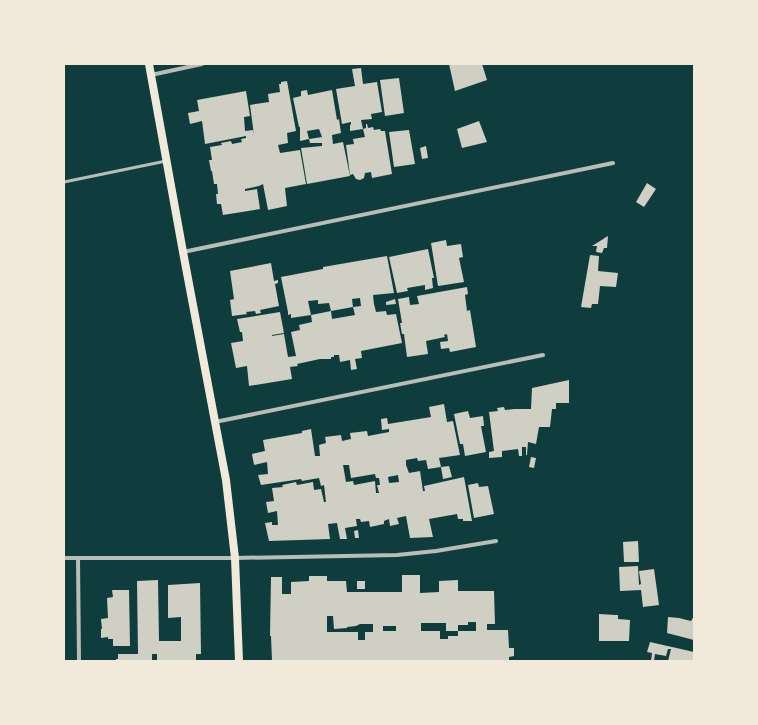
<svg xmlns="http://www.w3.org/2000/svg" width="758" height="725" font-family="'Zilla Slab',serif">
	<rect width="100%" height="100%" fill="#0f3d3e"/>
	<path fill="#cfcfc3" fill-rule="evenodd" d="M449 64H482L487 80 455 91Z
		M361 68 363 84 377 82 382 112 371 114 372 119 361 120 363 129 350 131V125L351 124V122L342 124 336 89 355 86 352 69Z
		M399 78 404 113 385 116 380 80Z
		M287 81 296 131 287 133 288 143 278 145 280 153 300 150 306 184 285 188 287 206 268 210 263 184 259 186 245 189V191L257 189 260 209 223 215 221 204H217L216 194H218L217 184H214L212 171H211L209 160H212L210 147 222 145 221 143 231 141 232 144 242 142 241 139 246 138V136L205 144 202 121 190 124 188 113 199 111 197 100 246 91 250 116 244 117 245 131 253 130 254 135 250 105 269 102 268 94 280 92 279 84H281V82Z
		M307 90 308 95 332 90 337 120 339 119 341 133 332 135 333 144 343 142 350 176 307 184 301 148 322 146V143H310L309 139 322 137 319 129 307 131 309 139 300 141V127H299L293 98 301 96V91Z
		M479 121 487 142 462 148 457 129Z
		M366 124H367L368 128 373 127 374 130 380 129 381 131H385L392 174 372 178 371 172 365 173 364 178 360 180 356 179 353 174 350 175 346 145 354 144 353 139 365 137 363 129 366 128Z
		M409 130 415 164 394 167 389 132Z
		M426 146 428 158 422 159 420 148Z
		M647 183 656 189 644 207 636 202Z
		M608 236 607 248H604L602 253 596 252 597 246H592Z
		M446 240 447 246 461 244 463 257 459 258 464 282 438 286 431 243Z
		M428 249 434 278H432L433 288 425 290V285L407 288 408 291 397 293 389 257Z
		M590 255 599 256 598 271 618 273 616 287 600 286 598 304H592L591 308 581 307Z
		M387 256 394 293 373 295 374 304 376 312 386 311 387 315 396 314 402 343 361 351 362 358 355 359 357 369 351 370 350 360 340 362 339 355H334V357H331V359H320L297 364 298 366 290 367 292 379 249 386 247 366 236 368 231 343 243 341 242 332H240L237 319 280 312 284 333 272 335V336L284 334 288 357 296 356 291 332 300 330 299 325 312 322 311 315 331 311 332 319 355 315 353 307 331 311 329 303 318 304V300L308 301 311 315 291 318V314L288 315V312L281 277 323 269V267ZM360 298 361 306 353 307 352 299Z
		M271 263 274 281 278 280V283L275 284 279 306 260 310 261 313 256 314 255 311 246 312 247 314 232 316 230 300 234 299 230 271Z
		M467 287 468 294 465 295 467 311 470 310 476 347 450 352 449 348 441 349 440 342 448 341 447 334 444 335 445 337 426 341 428 354 407 357 404 334H402L400 323H402L398 299 409 297 410 305 419 304 417 296Z
		M395 299 396 304 386 305V302Z
		M569 380V403H556V409H552L550 427H539L536 444 528 442 527 455H526V447H522V456H519L518 449 502 451V457L489 458V452L494 451 489 412 498 411 497 408 504 407 505 410 514 409H531L532 388Z
		M444 404 447 422 453 421 460 455 439 458 441 467 428 469 426 460 418 461 417 458 406 460V465L409 473 420 471 423 491H425L424 486 464 477 472 521H463V519H458L457 514 429 519 433 537 410 538 406 516 397 518 399 524 390 526 389 519 384 521V524L370 527 369 521 361 522 360 519H356L357 526 345 528 347 539H340L337 523 328 524 330 539 269 541 265 523 272 522V525H278L277 511 268 513 266 502 274 501 272 488 283 487 282 485 296 482 297 485 313 482 314 490 321 489 324 502H326L324 485 321 486 319 478 302 481 301 479 261 485 258 475 268 474 267 462 254 465 252 454 265 451 263 440 302 433V431L311 429 315 456H320L319 445 326 443 325 437 341 435 342 441 351 439 350 433 367 431 368 436 389 432V429L382 430 381 419 387 418 388 424 431 417 429 407ZM343 465H349L351 478 375 474 376 478H379L380 485H377L379 493H376L375 481 354 485 353 481 346 482ZM398 475 399 482 389 483 388 477Z
		M468 411 470 418 483 416 484 426H481L486 452 465 456 463 444H460L454 414Z
		M531 457 536 458 534 468 529 467Z
		M449 466 452 477 443 479 441 467Z
		M478 483 479 487 488 486 494 514 474 518 468 485Z
		M358 530 359 538H355L354 531Z
		M638 541 639 562H624L623 542Z
		M638 566 639 585 641 584 639 571 654 569 659 605 643 607 641 590 620 591 619 567Z
		M402 575H420V593L439 592V581L458 580V591H494L495 624H487V630H508L509 648H514V656L509 657V661H272L271 636H270L271 577H282V594H291V582L309 581V576H327V581H346L347 592H402ZM327 616H333L334 629 347 628V627L356 626 360 624H373V632H365V640H358V632H327ZM468 622H476V631H458V625H468ZM421 623H446V631H458V636H448V639H440V631H421ZM383 626H396V631H383Z
		M158 580 159 641H181V617L168 618V585L200 583 201 654H196V661H157V654H152V661H116V659H118V654H138L137 581Z
		M357 581H365V589H357Z
		M112 590H129L130 646H113V639H108V637L101 638V629H102L101 619 108 618 107 598 113 597Z
		M599 614 616 615H618V619L630 620 629 641H599Z
		M694 616V640L667 633 668 617 679 618 691 621Z
		M650 642 694 652V661H668L671 649H668L666 656 655 654 654 661H651L652 653 647 652Z"/>
	<g fill="none" stroke-linecap="round" stroke-linejoin="round">
		<path stroke="#b8beb3" stroke-width="3" d="M64 182 166 161"/>
		<path stroke="#b8beb3" stroke-width="4" d="M151 75 202 64
			M183 252 613 163
			M215 422 543 355
			M64 558H235L397 555 436 551 496 541
			M78 558 79 661"/>
		<path stroke="#f1e9da" stroke-width="8" d="M149 64 183 252 226 480 235 558 239 661"/>
	</g>
	<rect width="758" height="725" fill="none" stroke="#f1e9da" stroke-width="130"/>
</svg>
